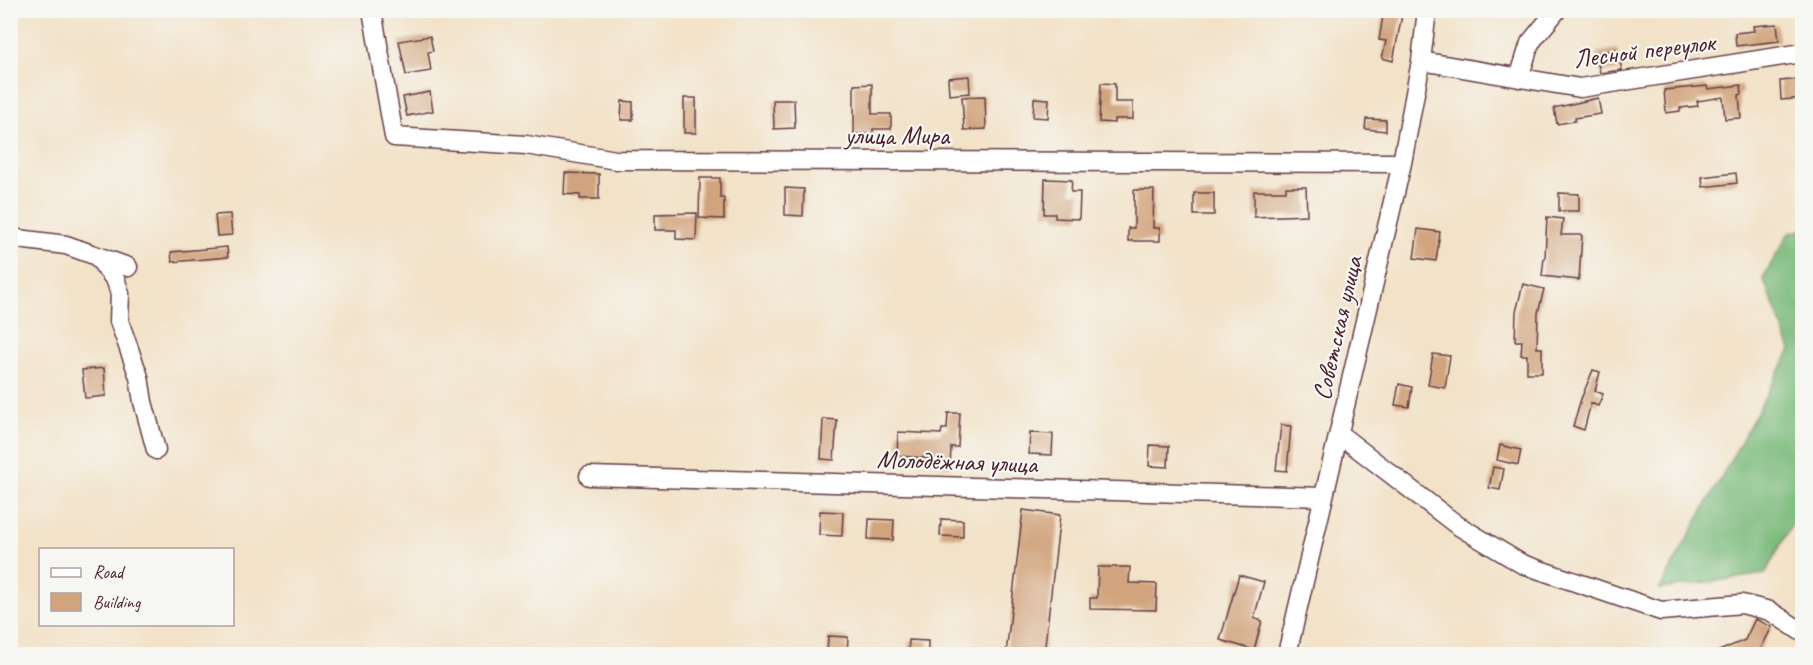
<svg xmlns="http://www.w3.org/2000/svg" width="1813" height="665" font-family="Caveat,sans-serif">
	<rect width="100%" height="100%" fill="#f6f6f2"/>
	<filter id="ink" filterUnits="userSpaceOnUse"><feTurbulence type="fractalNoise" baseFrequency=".0167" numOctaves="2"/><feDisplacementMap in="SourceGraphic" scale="12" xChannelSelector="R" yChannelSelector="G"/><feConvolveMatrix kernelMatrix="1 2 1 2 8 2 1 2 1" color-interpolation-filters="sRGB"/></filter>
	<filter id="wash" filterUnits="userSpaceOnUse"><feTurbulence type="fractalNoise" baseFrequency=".008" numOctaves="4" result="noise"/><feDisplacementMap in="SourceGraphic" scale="24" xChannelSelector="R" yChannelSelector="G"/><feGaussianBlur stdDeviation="1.35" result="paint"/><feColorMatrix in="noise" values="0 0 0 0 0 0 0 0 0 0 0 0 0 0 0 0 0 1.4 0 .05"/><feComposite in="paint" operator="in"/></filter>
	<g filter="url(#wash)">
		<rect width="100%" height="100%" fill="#f2e2c8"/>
		<path fill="#7aba7a" stroke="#626c52" stroke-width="1.5" d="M1802 230V505L1765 574 1660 589 1791 350 1763 278 1789 233Z"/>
		<g id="blocks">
			<path fill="#d1a47e" d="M1384 10H1403L1393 61 1382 58 1386 41 1379 40Z
				M1777 24 1779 41 1736 46 1735 33 1754 31 1753 26Z
				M430 36 433 51 428 52 431 71 406 75 399 41Z
				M1617 49 1622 70 1600 73 1596 53Z
				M969 76 970 93 949 95 948 78Z
				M1803 79V98L1781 100 1780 81Z
				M1101 83 1115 84V102H1133V119H1114V123L1099 122Z
				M872 84V114H891V129H873V134H854V85Z
				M1741 85 1742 94 1739 95 1741 118 1725 119 1723 97 1697 101 1698 106 1680 108V111L1666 113 1664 90 1707 86 1708 89Z
				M430 92 433 111 407 116 403 97Z
				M985 96 986 129 964 130 962 97Z
				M684 98H696V133H684Z
				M1034 98 1049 99 1048 118 1033 117Z
				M1598 98 1601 114 1575 118V121L1557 124 1554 108Z
				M773 100H794L795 128 774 129Z
				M622 101 633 102V120H621Z
				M1366 119 1386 120V131L1365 129Z
				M565 173 599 174V199H580V195L564 194Z
				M1736 173 1737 183 1703 187 1702 177Z
				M700 178H720V198H724V219L699 218Z
				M1045 179 1072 180 1071 192H1080L1079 219 1055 218V214H1044Z
				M1286 187H1306L1307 215 1254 217V191H1286Z
				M785 188 804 189 803 216 785 215Z
				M1134 190H1154L1153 228H1160V241H1128V228H1134Z
				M1194 193H1214V215H1194Z
				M1559 193 1579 194V211H1559Z
				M697 213 696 240 676 239V230H655V214Z
				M230 214 232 235 217 236 215 215Z
				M1547 217 1563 219 1561 235H1582L1579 280 1542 276 1544 258H1545Z
				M1418 229 1440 232 1436 261 1414 258Z
				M227 247 228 257 172 262 171 252Z
				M1523 284 1544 289 1538 313 1537 348H1542V373H1527V355H1521L1522 341H1515L1516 312Z
				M1433 354 1450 356 1445 388 1428 385Z
				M104 368 106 396 85 398 82 370Z
				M1593 370 1600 372 1595 391 1603 394 1598 406 1591 403 1584 430 1573 426 1581 399Z
				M1399 384 1412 387 1409 407 1395 405Z
				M948 413H960L958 447H951L950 467H940V459L897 456 898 432 941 434 942 429H947Z
				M823 419 837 420 834 460 821 459Z
				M1281 425 1291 426 1287 471 1276 470Z
				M1030 433 1053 434 1052 455 1029 454Z
				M1150 445 1169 446 1168 467 1149 466Z
				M1500 445 1521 450 1518 465 1497 460Z
				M1493 467 1504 469 1500 490 1489 488Z
				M1023 510 1060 515 1044 654H1006Z
				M820 511 843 512 842 536 819 535Z
				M869 519 894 520 893 540 868 539Z
				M941 519 963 520V537L940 536Z
				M1098 567H1130L1129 583 1157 584 1156 610 1090 609V598H1097Z
				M1239 575 1264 582 1254 618 1262 621 1254 650 1220 640Z
				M1755 619 1772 627 1758 654H1712L1745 640Z
				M828 636 848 637 847 654H827Z
				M909 640 928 641V654H908Z"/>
		</g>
	</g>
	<g filter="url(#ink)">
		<use href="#blocks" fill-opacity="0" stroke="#633c43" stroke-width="1.5"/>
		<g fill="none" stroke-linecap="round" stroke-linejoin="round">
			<defs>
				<path id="minor" d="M372 10 394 137 526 145 616 160 1402 163
					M1421 61 1580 88 1802 53
					M1519 78 1530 43 1557 10
					M10 238 66 245 128 267
					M98 258 116 281 120 294 119 321 139 377 143 402 156 450
					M1339 434 1457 525 1522 564 1661 611 1742 604 1770 611 1802 632
					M589 476 1324 497
					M1287 654 1402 163 1421 61 1427 10"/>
			</defs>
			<use href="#minor" stroke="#633c43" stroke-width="21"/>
			<use href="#minor" stroke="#fff" stroke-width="18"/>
		</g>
	</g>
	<g text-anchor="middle" stroke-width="4.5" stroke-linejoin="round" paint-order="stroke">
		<g font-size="26" fill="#4a1f2b" stroke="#f6f6f2">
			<text transform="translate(1644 50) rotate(-7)" y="9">Лесной переулок</text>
			<text x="897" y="144">улица Мира</text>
			<text transform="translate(1337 328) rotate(-77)" y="9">Советская улица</text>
			<text transform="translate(957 461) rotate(2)" y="9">Молодёжная улица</text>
		</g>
	</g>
	<rect width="1813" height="665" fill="none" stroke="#f6f6f2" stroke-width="36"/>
	<rect x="39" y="548" width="195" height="78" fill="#f6f6f2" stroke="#b1a0a2" stroke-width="1.5"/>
	<rect x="51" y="568" width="30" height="9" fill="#ffffff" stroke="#b1a0a2" stroke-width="1.5"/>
	<text x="93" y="578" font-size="18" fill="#4a1f2b">Road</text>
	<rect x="51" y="593" width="30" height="18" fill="#d1a47e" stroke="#b1a0a2" stroke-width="1.5"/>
	<text x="93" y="608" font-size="18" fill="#4a1f2b">Building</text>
</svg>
